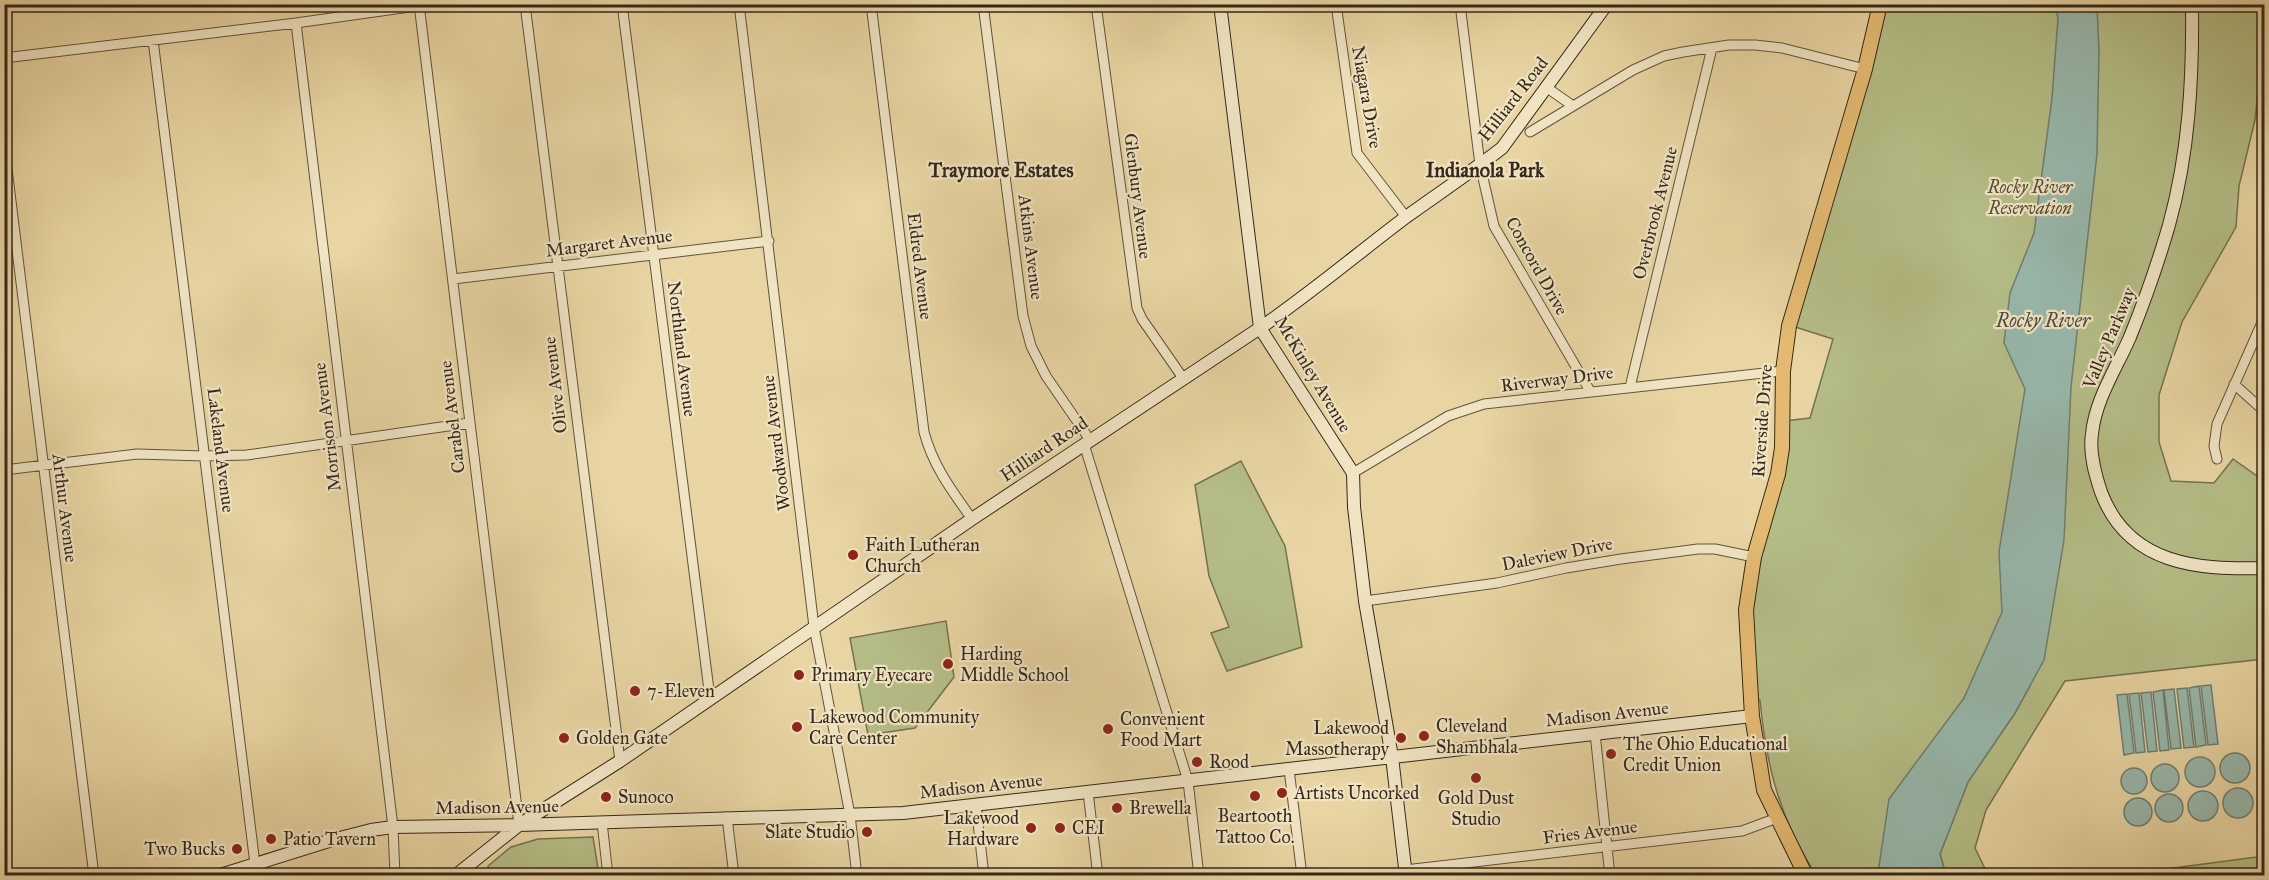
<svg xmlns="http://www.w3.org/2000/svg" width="2269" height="880" font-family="'IM FELL Great Primer',serif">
	<rect width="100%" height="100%" fill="#e8d5a3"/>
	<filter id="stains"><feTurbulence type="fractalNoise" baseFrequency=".00333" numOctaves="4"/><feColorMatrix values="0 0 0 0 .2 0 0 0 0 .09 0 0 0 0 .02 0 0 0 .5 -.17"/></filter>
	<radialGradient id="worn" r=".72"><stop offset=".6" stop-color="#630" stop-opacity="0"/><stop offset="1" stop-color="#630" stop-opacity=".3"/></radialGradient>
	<path fill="#b5bd86" stroke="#757251" stroke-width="1.5" d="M1879 5H2263L2262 51 2255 120 2239 186 2236 227 2182 322 2159 395V442L2171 481 2214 483 2233 459 2264 481V659L2065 681 1986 810 1975 848 1988 875H1946L1940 854 1968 782 2015 713 2030 686 1967 692 1879 865 1885 875H1816C1780 820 1766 765 1760 700L1752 701 1747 624 1784 421 1810 418 1833 339 1789 325 1808 285 1814 268Z
		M1241 461 1285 546 1302 647 1227 671 1211 633 1229 627 1209 576 1195 485Z
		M946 621 954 677 915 728 868 735 850 638Z
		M593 837 599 875H489L488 866 511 847 538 839Z
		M2264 856V875H2165L2166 869Z"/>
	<path fill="#98b8ac" stroke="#707e72" stroke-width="1.5" d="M2055 5H2097L2099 52 2097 154 2071 387 2064 540 2044 660 2015 713 1968 782 1940 854 1946 875H1885L1879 866 1889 799 1964 698 2002 612 1999 552 2025 389 2004 343 2010 293 2034 233 2052 98 2058 18Z
		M2211 685 2218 744 2208 745 2201 686Z
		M2199 686 2206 745 2196 747 2189 688Z
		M2187 688 2194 747 2184 748 2177 689Z
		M2174 689 2181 748 2171 749 2164 690Z
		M2163 690 2169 750 2160 751 2153 692Z
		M2151 692 2157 751 2148 752 2141 693Z
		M2139 693 2145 752 2136 753 2129 694Z
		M2127 694 2134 753 2124 755 2117 695Z
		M2220 768a15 15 0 1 1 30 0a15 15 0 1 1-30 0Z
		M2185 772a15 15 0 1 1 30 0a15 15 0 1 1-30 0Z
		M2151 778a14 14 0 1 1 28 0a14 14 0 1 1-28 0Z
		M2121 781a13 13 0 1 1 26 0a13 13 0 1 1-26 0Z
		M2223 803a15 15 0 1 1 30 0a15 15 0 1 1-30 0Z
		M2188 806a15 15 0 1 1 30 0a15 15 0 1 1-30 0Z
		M2155 808a14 14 0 1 1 28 0a14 14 0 1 1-28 0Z
		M2124 812a14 14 0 1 1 28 0a14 14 0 1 1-28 0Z"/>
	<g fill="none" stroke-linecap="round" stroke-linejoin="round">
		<defs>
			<path id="street" d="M419 4 519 825
				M525 4 620 761
				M622 4 710 698
				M739 4 814 627 850 815 857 876
				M871 4 924 432C933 466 952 491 972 519
				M983 4 1023 316 1031 346 1046 376 1090 440
				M1096 4 1137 308 1142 319 1183 378
				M1336 4 1357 153 1406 217
				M1460 4 1480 165 1494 226 1590 391
				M296 23 393 827 395 876
				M153 40 255 864
				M4 58 296 23 431 4
				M1546 87 1573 106
				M1530 132 1633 70 1664 56 1683 52 1729 45H1755L1782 48 1865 69
				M4 144 94 876
				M453 279 769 241
				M2234 384 2264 411
				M1630 387 1712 48
				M1084 444 1188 781 1199 876
				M2217 459 2214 446 2217 424 2264 318
				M4 470 137 454 205 456 247 455 469 423
				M1353 473 1448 416 1484 404 1783 371
				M1365 601 1497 583 1566 568 1621 559 1698 549H1715L1754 557
				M1595 733 1610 876
				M1289 769 1302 876
				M1088 792 1098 876
				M976 805 984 876
				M727 817 734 876
				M602 822 608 876
				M1405 870 1742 831 1777 818"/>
			<path id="secondary" d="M1220 4 1260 328 1353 473 1354 507 1365 601 1392 757 1406 876
				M2192 4C2193 79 2189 153 2169 225 2158 263 2145 300 2130 337 2117 367 2095 400 2092 434 2089 453 2095 474 2101 492 2128 565 2198 570 2264 568
				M217 876 332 840 371 830 393 827 519 825 903 813 1752 716
				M455 876 519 825 620 761 972 519 1260 328C1311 293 1357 254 1406 217 1438 194 1471 172 1502 148L1607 4"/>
			<path id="primary" d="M1806 876 1764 790 1752 716 1746 610 1754 557 1778 474 1782 448 1783 371 1789 326 1865 69 1880 4"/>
		</defs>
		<use href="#street" stroke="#62533e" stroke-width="11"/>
		<use href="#secondary" stroke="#35281c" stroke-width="14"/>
		<use href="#primary" stroke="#35281c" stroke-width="16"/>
		<use href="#street" stroke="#f0e4c3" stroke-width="9"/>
		<use href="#secondary" stroke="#f0e4c3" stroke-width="12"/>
		<use href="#primary" stroke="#e4ba72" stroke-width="14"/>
	</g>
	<g fill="#8f2418" stroke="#f0e4c3" stroke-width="2">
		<circle cx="853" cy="555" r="6"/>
		<circle cx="948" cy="664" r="6"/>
		<circle cx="799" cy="675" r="6"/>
		<circle cx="635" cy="691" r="6"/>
		<circle cx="797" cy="727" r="6"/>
		<circle cx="1108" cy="729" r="6"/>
		<circle cx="1424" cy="736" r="6"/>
		<circle cx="564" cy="738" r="6"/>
		<circle cx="1401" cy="738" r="6"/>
		<circle cx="1611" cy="754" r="6"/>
		<circle cx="1197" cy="762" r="6"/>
		<circle cx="1476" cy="778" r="6"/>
		<circle cx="1282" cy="793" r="6"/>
		<circle cx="1255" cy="796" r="6"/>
		<circle cx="606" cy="797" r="6"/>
		<circle cx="1117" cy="808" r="6"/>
		<circle cx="1031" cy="828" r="6"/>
		<circle cx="1060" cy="828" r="6"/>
		<circle cx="867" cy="832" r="6"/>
		<circle cx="271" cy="839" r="6"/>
		<circle cx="237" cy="849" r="6"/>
	</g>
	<g text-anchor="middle" stroke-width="4.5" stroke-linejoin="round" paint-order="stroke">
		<g font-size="18" fill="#35281c" stroke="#f0e4c3">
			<text transform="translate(1367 97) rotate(80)" y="6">Niagara Drive</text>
			<text transform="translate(1513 99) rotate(-52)" y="6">Hilliard Road</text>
			<text transform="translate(1138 196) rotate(83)" y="6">Glenbury Avenue</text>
			<text transform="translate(1655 213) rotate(-76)" y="6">Overbrook Avenue</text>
			<text transform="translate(609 243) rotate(-7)" y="6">Margaret Avenue</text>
			<text transform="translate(1031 247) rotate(83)" y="6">Atkins Avenue</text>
			<text transform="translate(920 266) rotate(83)" y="6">Eldred Avenue</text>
			<text transform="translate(1537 266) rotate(61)" y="6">Concord Drive</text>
			<text transform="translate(2109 338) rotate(-67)" y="6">Valley Parkway</text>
			<text transform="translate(682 349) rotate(83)" y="6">Northland Avenue</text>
			<text transform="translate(1313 374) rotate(59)" y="6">McKinley Avenue</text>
			<text transform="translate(1557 379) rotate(-7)" y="6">Riverway Drive</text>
			<text transform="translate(555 385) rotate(-97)" y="6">Olive Avenue</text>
			<text transform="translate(452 417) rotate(-97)" y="6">Carabel Avenue</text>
			<text transform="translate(1762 421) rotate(-86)" y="6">Riverside Drive</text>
			<text transform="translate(327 427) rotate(-97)" y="6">Morrison Avenue</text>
			<text transform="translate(776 443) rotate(-97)" y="6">Woodward Avenue</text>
			<text transform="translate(1044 449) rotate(-34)" y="6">Hilliard Road</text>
			<text transform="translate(221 450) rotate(83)" y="6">Lakeland Avenue</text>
			<text transform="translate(65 508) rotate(83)" y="6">Arthur Avenue</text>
			<text transform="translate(1557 554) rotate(-11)" y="6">Daleview Drive</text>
			<text transform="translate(1607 714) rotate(-6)" y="6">Madison Avenue</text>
			<text transform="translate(981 786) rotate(-6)" y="6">Madison Avenue</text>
			<text transform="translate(497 807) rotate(-1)" y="6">Madison Avenue</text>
			<text transform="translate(1590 832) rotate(-7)" y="6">Fries Avenue</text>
		</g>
		<g font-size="18" font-style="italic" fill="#554d36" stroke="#f0e4c3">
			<text x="2030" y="193">Rocky River<tspan x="2030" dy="21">Reservation</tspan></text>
		</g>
		<g font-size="18" fill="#35281c" stroke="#f0e4c3" text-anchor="start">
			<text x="865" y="551">Faith Lutheran<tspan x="865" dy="21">Church</tspan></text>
			<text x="960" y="660">Harding<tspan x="960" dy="21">Middle School</tspan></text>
			<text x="811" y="681">Primary Eyecare</text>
			<text x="647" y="697">7-Eleven</text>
			<text x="809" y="723">Lakewood Community<tspan x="809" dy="21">Care Center</tspan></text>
			<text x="1120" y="725">Convenient<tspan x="1120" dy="21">Food Mart</tspan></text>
			<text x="1436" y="732">Cleveland<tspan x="1436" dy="21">Shambhala</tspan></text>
			<text x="1389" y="734" text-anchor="end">Lakewood<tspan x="1389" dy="21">Massotherapy</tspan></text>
			<text x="576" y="744">Golden Gate</text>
			<text x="1623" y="750">The Ohio Educational<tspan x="1623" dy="21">Credit Union</tspan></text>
			<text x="1209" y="768">Rood</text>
			<text x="1294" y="799">Artists Uncorked</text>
			<text x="618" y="803">Sunoco</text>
			<text x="1476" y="804" text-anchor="middle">Gold Dust<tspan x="1476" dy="21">Studio</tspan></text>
			<text x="1129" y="814">Brewella</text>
			<text x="1255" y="822" text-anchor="middle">Beartooth<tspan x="1255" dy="21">Tattoo Co.</tspan></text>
			<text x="1019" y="824" text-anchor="end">Lakewood<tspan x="1019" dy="21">Hardware</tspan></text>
			<text x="1072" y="834">CEI</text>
			<text x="855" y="838" text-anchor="end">Slate Studio</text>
			<text x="283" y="845">Patio Tavern</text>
			<text x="225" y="855" text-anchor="end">Two Bucks</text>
		</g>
		<g font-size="20" font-weight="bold" fill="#35281c" stroke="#f0e4c3">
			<text x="1001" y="177">Traymore Estates</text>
			<text x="1485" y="177">Indianola Park</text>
		</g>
		<g font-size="20" font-style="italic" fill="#4e4c40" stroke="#f0e4c3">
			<text x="2043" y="327">Rocky River</text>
		</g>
	</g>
	<rect width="2269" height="880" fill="none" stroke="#e8d5a3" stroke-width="24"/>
	<rect x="6" y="6" width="2257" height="868" fill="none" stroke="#35281c" stroke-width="3"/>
	<rect x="12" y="12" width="2245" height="856" fill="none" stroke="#35281c" stroke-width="1.5"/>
	<rect width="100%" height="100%" filter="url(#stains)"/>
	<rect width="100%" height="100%" fill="url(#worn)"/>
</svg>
